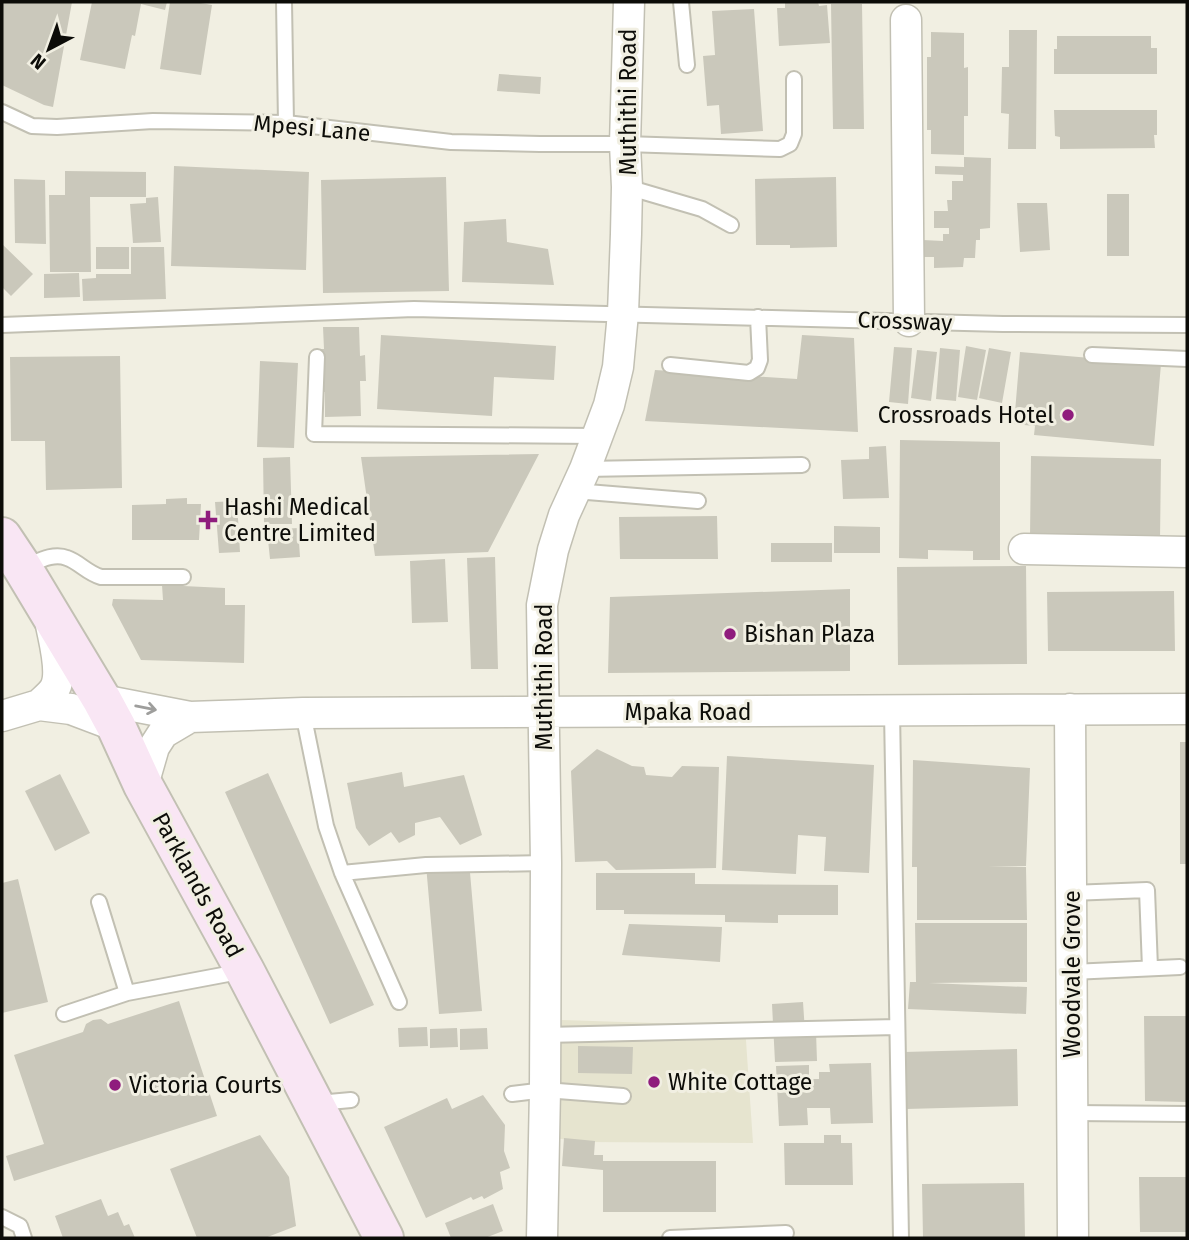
<svg xmlns="http://www.w3.org/2000/svg" width="1189" height="1240" font-family="'Fira Sans',sans-serif">
	<rect width="100%" height="100%" fill="#f1efe2"/>
	<path fill="#e6e4cf" d="M562 1020 745 1026 753 1143 582 1142 555 1138Z"/>
	<path fill="#cac8bb" d="M2 2H72L53 107 44 105 2 85Z
		M92 2H167L165 10 141 4 135 36 132 35 125 69 80 60Z
		M170 2H195L212 5 201 75 160 69Z
		M785 2H818L819 6 827 5 830 43 779 46 777 8H785Z
		M831 4H862L864 129H833Z
		M754 9 763 131 721 134 719 105 707 106 703 56 715 55 712 11Z
		M1009 30H1037L1036 149H1008L1009 114 1001 113 1002 67H1009Z
		M931 32 964 33V68L968 67V116H964V155L931 154V130H927V57H931Z
		M1057 36H1151V48H1157V74H1054V49H1057Z
		M499 74 541 77 540 94 497 91Z
		M1054 110H1157V135H1154L1155 148 1060 149V137L1055 136Z
		M964 157 991 158 990 228 980 229V240H976L975 258H964L963 267 934 268V257H922L923 240 943 241V234H949V228H934V211H948L947 200H952V181H963V175L935 174V166L964 167Z
		M174 166 309 172 306 270 171 266Z
		M65 171 146 172V197H90L91 272H50L49 195H65Z
		M446 177 449 291 323 293 321 180Z
		M836 177 837 247 790 248V245H756L755 179Z
		M14 179 45 180 46 244 15 243Z
		M1107 194H1129V256H1107Z
		M158 197 161 242 133 243 130 204 146 203V198Z
		M1017 203H1047L1050 250 1020 252Z
		M506 219 507 242 548 249 554 285 462 282 464 222Z
		M2 244 33 274 11 296 2 287Z
		M96 247H129V269H96Z
		M131 247H164L166 299 83 301 82 279 96 278V274H131Z
		M79 273 80 297 44 298V274Z
		M323 327H359L360 356 365 355 366 381H360L361 416 325 417V392H319V349H324Z
		M381 335 556 346 554 380 494 377 492 416 377 409Z
		M802 335 854 338 858 432 645 421 655 370 797 379Z
		M966 346 986 350 977 400 958 397Z
		M894 347 912 348 908 404 889 402Z
		M940 348 960 350 956 401 936 399Z
		M989 348 1011 352 1002 403 979 398Z
		M917 350 937 352 931 401 911 398Z
		M1020 352 1161 364 1154 446 1034 435 1035 426 1014 424Z
		M120 356 122 488 46 490 45 441H11L10 357Z
		M260 361 298 363 294 448 257 447Z
		M900 440 1000 442V560H973V551L928 550V559L899 558Z
		M886 446 889 498 843 499 841 460 869 459V447Z
		M539 454 488 552 375 556 361 457Z
		M1031 456 1161 459 1160 540 1030 537Z
		M290 457 292 524H264L263 458Z
		M187 498V504H201L199 540H132V505L166 504V499Z
		M237 501 240 552 219 553 215 502Z
		M717 516 718 559H620L619 517Z
		M834 526 880 527V553H834Z
		M298 528 300 557 270 559 267 530Z
		M771 543H832V562H771Z
		M495 557 498 669H471L467 558Z
		M445 559 448 622 412 623 410 561Z
		M1026 566 1027 664 898 665 897 567Z
		M162 585 225 588V605H245L244 663 141 660 112 605 113 599 163 600Z
		M850 589V671L608 673 610 597Z
		M1174 591 1175 651H1048L1047 592Z
		M1180 742H1187V864H1180Z
		M597 749 632 766 644 767 646 775 672 777 682 766 719 767 716 868 616 870 607 861 575 862 571 771Z
		M727 756 874 765 869 873 824 871 826 837 798 835 796 874 722 870Z
		M913 760 1030 768 1026 866H988L1026 867 1027 920H917V867H912Z
		M402 772 404 787 464 775 482 835 460 845 440 817 415 823V835L399 843 391 832 369 846 356 828 347 783Z
		M268 773 374 1005 330 1024 225 792Z
		M60 774 90 833 55 851 25 791Z
		M469 861 482 1011 439 1014 426 865Z
		M596 873H695V884L838 885V915H778V923L725 922V915L624 914V910H596Z
		M18 879 48 1002 2 1013V883Z
		M915 923H1027V982L929 983 1027 987 1026 1014 908 1009 910 982H916Z
		M629 924 722 927 720 962 622 955Z
		M179 1001 217 1116 14 1181 6 1156 44 1144 14 1055 83 1032 86 1024 93 1020 101 1019 108 1024Z
		M803 1002 805 1032H816L817 1061 775 1062 772 1004Z
		M1144 1016H1187V1102L1145 1101Z
		M427 1027 428 1046 399 1047 398 1028Z
		M457 1028 458 1047 430 1048V1029Z
		M487 1028 488 1049 460 1050V1029Z
		M578 1046 633 1047 632 1074 578 1073Z
		M1017 1049 1018 1106 906 1109 904 1052Z
		M871 1063 873 1123 831 1124 830 1108H807L808 1125 779 1126 776 1066 809 1065V1079H819V1072H830L829 1064Z
		M483 1095 505 1125 504 1151 510 1168 500 1172 503 1189 484 1199 482 1196 473 1200 471 1197 426 1218 384 1127 447 1098 452 1109Z
		M260 1135 289 1177 296 1226 265 1238H197L170 1169Z
		M824 1135H841V1143H852L853 1185H785L784 1143H824Z
		M564 1138 595 1141 594 1155H603V1161H716V1212H603V1170L562 1166Z
		M1139 1177H1187V1232H1140Z
		M1024 1183 1025 1238H923L922 1184Z
		M101 1199 108 1216 118 1212 124 1226 129 1224 135 1238H63L55 1216Z
		M493 1204 503 1231 485 1238H451L445 1223Z"/>
	<g fill="none" stroke-linecap="round" stroke-linejoin="round">
		<defs>
			<path id="service" d="M284 2 286 123
				M681 2 687 65
				M2 112 32 126 57 127 153 121 286 123 451 142 540 144H625L780 149 790 144 794 134V79
				M627 187 702 209 731 225
				M2 325 414 309 1003 324 1187 325
				M1092 355 1187 359
				M317 357 314 434 597 436
				M670 365 749 373 757 368 760 360 758 317
				M585 469 802 465
				M575 491 698 501
				M24 567C37 562 53 552 67 558 79 562 87 573 101 577H183
				M892 711 901 1238
				M303 713 326 826 342 873 399 1002
				M342 873 426 865 546 863
				M1071 893 1147 890 1150 968
				M99 902 127 993
				M1072 972 1180 967
				M64 1014 127 993 244 971
				M545 1035 897 1027
				M512 1094 545 1090 623 1096
				M318 1103 351 1100
				M1072 1113 1187 1114
				M2 1217 20 1226 24 1238
				M670 1238 786 1233"/>
			<path id="minor" d="M906 20 909 321
				M1024 549 1187 552
				M102 700 190 717 303 713 1187 709
				M39 705C44 700 52 694 55 688 63 673 54 641 51 625
				M1070 709 1073 1238
				M2 716 39 705 71 709 116 726
				M143 785 154 747 163 733 190 717
				M542 1238 545 1090 546 863 542 605 553 550 564 515 585 469 609 405 618 367 623 313 626 234 627 187 625 144 629 2"/>
			<path id="secondary" d="M2 537 22 567 102 700 116 726 143 785 245 971 384 1238"/>
		</defs>
		<use href="#service" stroke="#c2c0b3" stroke-width="18"/>
		<use href="#minor" stroke="#c2c0b3" stroke-width="33"/>
		<use href="#secondary" stroke="#c2c0b3" stroke-width="42"/>
		<use href="#service" stroke="#fff" stroke-width="14"/>
		<use href="#minor" stroke="#fff" stroke-width="30"/>
		<use href="#secondary" stroke="#f9e6f4" stroke-width="38"/>
	</g>
	<defs><path id="oneway-shaft" d="M-6 0H5M1.5-3L5.5 0L1.5 3" fill="none" stroke-width="1.6" stroke-linecap="round" stroke-linejoin="round" transform="scale(1.75)"/></defs>
	<use stroke="#9e9e9c" href="#oneway-shaft" transform="translate(146 708) rotate(11)"/>
	<g fill="#8f1c7d" stroke="#f1efe2" stroke-width="2.5">
		<circle cx="1068" cy="415" r="7"/>
		<path d="M204.5 509.5h7v7h7v7h-7v7h-7v-7h-7v-7h7z"/>
		<circle cx="730" cy="634" r="7"/>
		<circle cx="654" cy="1082" r="7"/>
		<circle cx="115" cy="1085" r="7"/>
	</g>
	<g text-anchor="middle" stroke-width="6" stroke-linejoin="round" paint-order="stroke">
		<g font-size="23" fill="#0c0c08" stroke="#f1efe2">
			<text transform="translate(628 102) rotate(-90)" y="8">Muthithi Road</text>
			<text transform="translate(312 128) rotate(5)" y="8">Mpesi Lane</text>
			<text transform="translate(905 321) rotate(2)" y="8">Crossway</text>
			<text transform="translate(544 677) rotate(-90)" y="8">Muthithi Road</text>
			<text x="688" y="720">Mpaka Road</text>
			<text transform="translate(198 885) rotate(61)" y="8">Parklands Road</text>
			<text transform="translate(1072 974) rotate(-90)" y="8">Woodvale Grove</text>
		</g>
		<g font-size="23" fill="#0c0c08" stroke="#f1efe2" text-anchor="start">
			<text x="1054" y="423" text-anchor="end">Crossroads Hotel</text>
			<text x="224" y="515">Hashi Medical<tspan x="224" dy="26">Centre Limited</tspan></text>
			<text x="744" y="642">Bishan Plaza</text>
			<text x="668" y="1090">White Cottage</text>
			<text x="129" y="1093">Victoria Courts</text>
		</g>
	</g>
	<rect width="1189" height="1240" fill="none" stroke="#0c0c08" stroke-width="7"/>
	<g transform="translate(49 49) rotate(221)" stroke="#f1efe2" stroke-width="5" paint-order="stroke">
	<path d="M0-5L12 26L0 18L-12 26Z" fill="#0c0c08"/>
	<text y="-10" font-size="19" font-weight="bold" text-anchor="middle" fill="#0c0c08">N</text>
	</g>
</svg>
